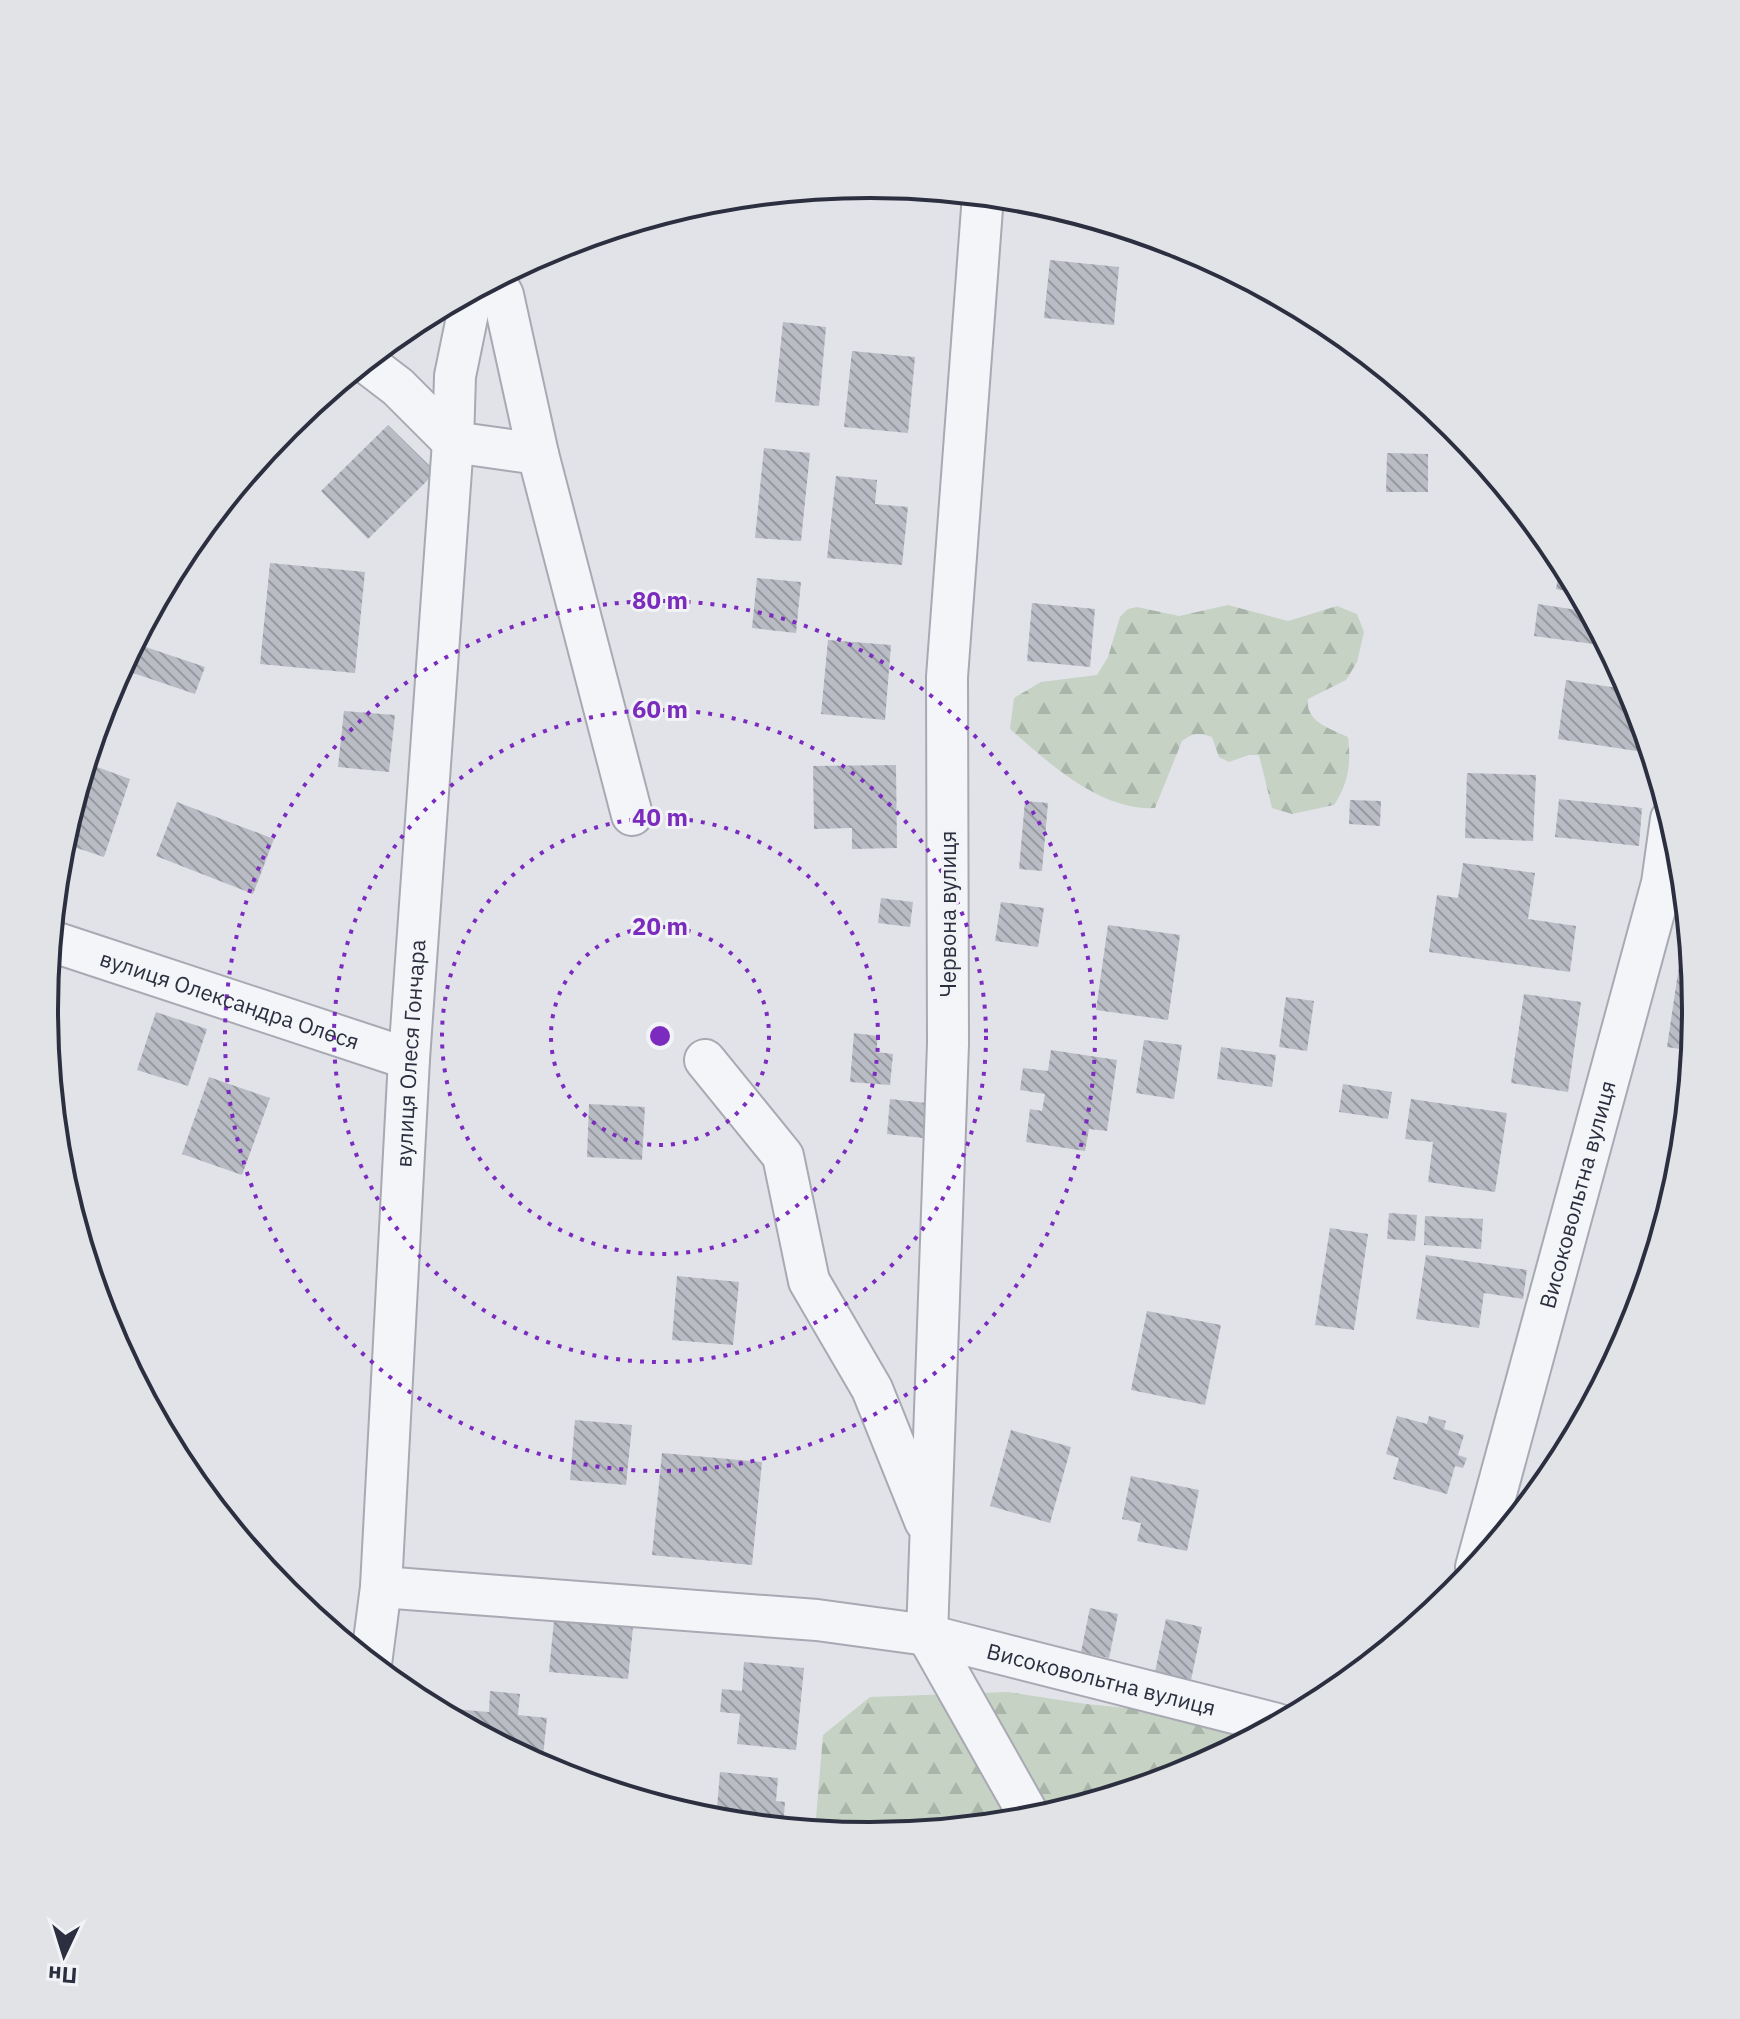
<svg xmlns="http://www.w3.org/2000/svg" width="1740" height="2019" font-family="'IBM Plex Sans',sans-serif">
	<defs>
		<pattern id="forest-firs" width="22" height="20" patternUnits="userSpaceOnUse" patternTransform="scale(2)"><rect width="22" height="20" fill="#c5d2c4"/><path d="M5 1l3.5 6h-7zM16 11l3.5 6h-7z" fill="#a9b5a9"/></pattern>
		<pattern id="building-back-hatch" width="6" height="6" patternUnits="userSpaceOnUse" patternTransform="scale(2)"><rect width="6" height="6" fill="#babcc5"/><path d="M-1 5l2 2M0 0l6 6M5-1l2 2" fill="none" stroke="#9799a1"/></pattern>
	</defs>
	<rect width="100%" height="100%" fill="#e2e3e9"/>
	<path fill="url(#forest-firs)" d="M1228 605 1288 621 1337 606 1357 614 1364 632 1357 662 1346 680 1308 699C1305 722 1330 728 1348 737 1351 764 1349 782 1334 805L1292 814 1272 808 1259 755H1249L1229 762 1219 757 1212 737C1199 732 1192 733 1182 741L1155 808C1100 811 1049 763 1010 729L1014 698 1041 682 1097 675 1108 657 1120 617 1128 609 1137 607 1179 616Z
		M1008 1692 1086 1704 1158 1711 1253 1737 1186 1773 1031 1820 870 1835 815 1830 823 1735 870 1697Z"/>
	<path fill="url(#building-back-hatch)" d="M1050 260 1119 267 1114 325 1044 318Z
		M783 322 826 327 819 406 775 402Z
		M852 351 915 357 908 433 844 427Z
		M388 425 436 472 368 539 321 491Z
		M764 448 810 453 801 541 755 538Z
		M1387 453 1428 454V492H1386Z
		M836 476 877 480 875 504 908 507 902 565 827 558Z
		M1561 558 1568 571 1579 593 1556 589Z
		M270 563 365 572 355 673 260 664Z
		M757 578 801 582 796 633 752 628Z
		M1032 603 1095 609 1090 667 1027 661Z
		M1538 604 1590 612 1608 646 1534 636Z
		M828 640 891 645 885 720 821 714Z
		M134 643 205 667 195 694 124 670Z
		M1566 680 1631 690 1645 734 1643 752 1558 739Z
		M344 711 395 715 389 772 338 767Z
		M86 763 130 779 104 857 62 843Z
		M896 765 897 848 852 849V828L814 829 813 766Z
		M1467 773 1536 775 1533 841 1465 838Z
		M1559 799 1642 808 1639 846 1555 837Z
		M1350 800 1381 801 1380 826 1349 824Z
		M1025 801 1048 803 1042 871 1019 869Z
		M177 802 274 839 253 894 156 856Z
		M1463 863 1535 873 1528 919 1576 926 1570 972 1429 952 1437 895 1458 898Z
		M881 898 913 902 910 927 878 923Z
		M1001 902 1044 908 1038 947 995 941Z
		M1108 925 1180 935 1168 1020 1096 1010Z
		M1680 959 1691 961 1696 1010 1692 1051 1667 1047Z
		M1524 994 1581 1002 1568 1092 1511 1083Z
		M1286 997 1314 1001 1307 1051 1279 1047Z
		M156 1012 207 1029 188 1086 137 1070Z
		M854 1033 878 1036 876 1052 893 1054 890 1085 850 1082Z
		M1144 1040 1182 1045 1174 1099 1136 1093Z
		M1221 1047 1276 1055 1272 1087 1217 1079Z
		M1051 1050 1117 1060 1107 1131 1089 1129 1085 1151 1026 1142 1030 1109 1042 1111 1045 1094 1020 1090 1023 1068 1048 1071Z
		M209 1077 270 1098 242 1175 182 1154Z
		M1343 1084 1392 1092 1388 1119 1339 1112Z
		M890 1099 926 1103 923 1138 887 1134Z
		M1411 1099 1507 1113 1495 1192 1428 1182 1433 1142 1405 1139Z
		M589 1104 645 1107 642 1160 587 1157Z
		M1389 1213 1417 1215 1415 1241 1387 1239Z
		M1425 1216 1483 1219 1481 1249 1424 1245Z
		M1330 1228 1368 1234 1354 1330 1315 1325Z
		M1426 1255 1527 1270 1523 1299 1484 1293 1479 1328 1416 1319Z
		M677 1276 739 1282 733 1345 672 1340Z
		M1147 1311 1221 1325 1205 1405 1131 1390Z
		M1397 1416 1427 1424 1429 1416 1446 1421 1444 1429 1464 1435 1458 1455 1467 1458 1463 1468 1455 1466 1447 1494 1393 1479 1399 1458 1386 1454Z
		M575 1420 632 1425 626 1485 570 1480Z
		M1011 1430 1071 1447 1050 1523 990 1506Z
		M662 1453 762 1462 752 1565 652 1555Z
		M1131 1476 1199 1490 1187 1551 1137 1541 1141 1523 1122 1519Z
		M1090 1608 1118 1614 1109 1658 1081 1652Z
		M1166 1619 1202 1627 1191 1680 1155 1672Z
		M554 1620 633 1627 628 1679 549 1672Z
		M744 1662 804 1668 796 1750 737 1744 740 1714 720 1712 722 1689 742 1691Z
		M490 1691 520 1694 518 1715 547 1718 542 1766 430 1707 489 1712Z
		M720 1772 778 1778 776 1801 785 1802 783 1827 716 1820Z"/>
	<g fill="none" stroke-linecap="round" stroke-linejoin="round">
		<defs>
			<g id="minor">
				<path d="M494 278 503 295 538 454 632 815"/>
				<path d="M364 361 398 387 453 442 538 454"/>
				<path id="s1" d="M51 941 409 1059"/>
				<path d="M705 1060 783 1156 809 1281 872 1389 925 1521"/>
				<path id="s2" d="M1476 1567 1662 883 1671 819"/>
				<path id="s3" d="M381 1587 817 1620 927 1635 1277 1724"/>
				<path d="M927 1635 948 1044 947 677 983 195"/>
				<path d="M927 1635 1031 1819"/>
				<path id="s4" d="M371 1664 381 1587 409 1059 453 442 455 376 470 303 469 292"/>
			</g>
		</defs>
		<use href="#minor" stroke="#a8a9b3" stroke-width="44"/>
		<use href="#minor" stroke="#f4f5f8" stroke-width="40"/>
	</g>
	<g fill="none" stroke="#7b2cbf" stroke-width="4" stroke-dasharray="4 8">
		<circle cx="660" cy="1036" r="109"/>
		<circle cx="660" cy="1036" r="218"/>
		<circle cx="660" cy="1036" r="326"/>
		<circle cx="660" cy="1036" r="435"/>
	</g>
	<g text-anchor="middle" stroke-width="6" stroke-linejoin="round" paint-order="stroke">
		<g font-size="22" fill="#2c2f3f" stroke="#f2f3f6">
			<text transform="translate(948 914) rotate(-90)" y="8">Червона вулиця</text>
			<text dy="8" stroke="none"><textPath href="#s1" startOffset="188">вулиця Олександра Олеся</textPath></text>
			<text dy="8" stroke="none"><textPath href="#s4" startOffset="612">вулиця Олеся Гончара</textPath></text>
			<text dy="8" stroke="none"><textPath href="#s2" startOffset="386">Високовольтна вулиця</textPath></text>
			<text dy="8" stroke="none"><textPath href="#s3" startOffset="728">Високовольтна вулиця</textPath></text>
		</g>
	</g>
	<path d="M0 0H1740V2019H0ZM58 1010a812 812 0 1 1 1624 0a812 812 0 1 1-1624 0Z" fill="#e2e3e7" fill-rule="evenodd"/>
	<path fill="none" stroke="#2c2f3f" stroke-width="4" d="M58 1010a812 812 0 1 1 1624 0a812 812 0 1 1-1624 0Z"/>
	<circle cx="660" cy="1036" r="12" fill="#7b2cbf" stroke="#f2f3f6" stroke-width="4"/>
	<g font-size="24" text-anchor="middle" font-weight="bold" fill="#7b2cbf" stroke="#f2f3f6" stroke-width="6" stroke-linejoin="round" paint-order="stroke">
		<text x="660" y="609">80 m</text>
		<text x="660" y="718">60 m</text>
		<text x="660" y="826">40 m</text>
		<text x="660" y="935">20 m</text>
	</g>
	<g transform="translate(64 1955) rotate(184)" stroke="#f2f3f6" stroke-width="6" paint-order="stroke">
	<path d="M0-6L14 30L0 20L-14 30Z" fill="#2c2f3f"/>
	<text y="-12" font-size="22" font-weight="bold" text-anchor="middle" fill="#2c2f3f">Пн</text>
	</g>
</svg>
